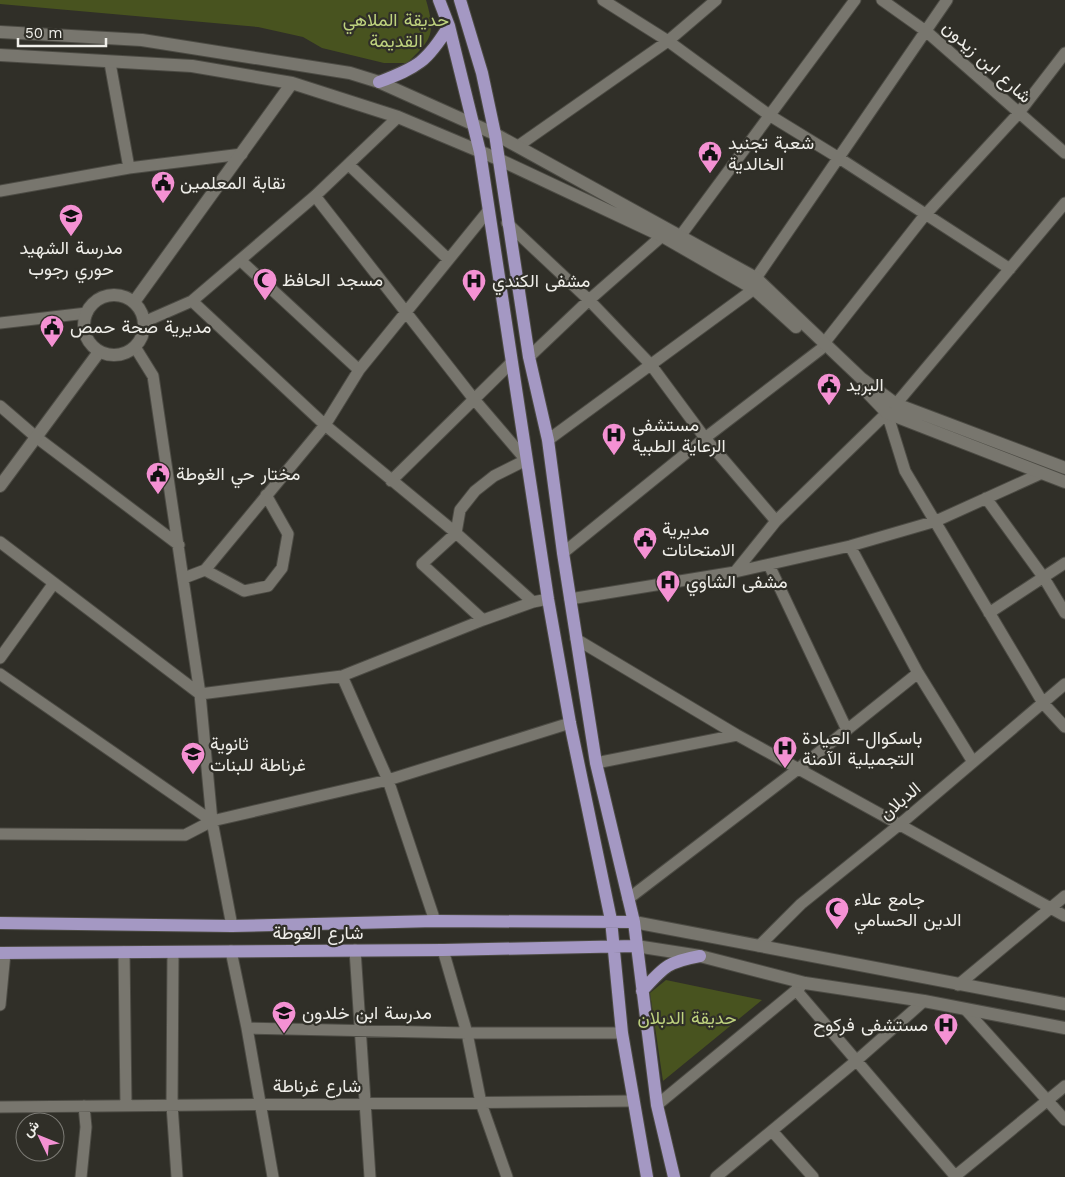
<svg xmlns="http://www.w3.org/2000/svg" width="1065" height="1177" font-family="'Work Sans',Vazirmatn,sans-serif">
	<rect width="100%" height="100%" fill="#302f28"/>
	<path fill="#48531f" d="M0 0H426C436 34 432 39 407 63H384L322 48 303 37 258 27 0 4Z
		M666 980 762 1000 663 1081 650 993Z"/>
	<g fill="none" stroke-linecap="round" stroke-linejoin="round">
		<defs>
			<path id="minor" d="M603 0 668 41 769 115 839 158 1010 269
				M882 0 927 32 1065 153
				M110 63 129 168
				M518 146 668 41 716 0
				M349 165 448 259
				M0 191 129 168 242 154
				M315 196 473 398 526 460 494 476 475 491 460 510 456 533 422 564 483 620
				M507 223 589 300 651 365 705 438 776 521
				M681 235 855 0
				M240 260 359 370
				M756 278 947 0
				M192 301 325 425 456 533 533 602
				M144 322 192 301 315 196 398 117
				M0 323 87 313
				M825 342 925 215 1018 114 1065 53
				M529 357 589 300 662 236
				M0 406 36 437 179 545
				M887 413 905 471 1043 703 1065 727
				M548 440 754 289
				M391 481 511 363
				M986 498 1044 578 1065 613
				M0 542 200 694 153 376 135 347
				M850 546 918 673 973 762
				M563 553 705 438 821 349
				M769 565 847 730
				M205 570 244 591 268 586 282 568 288 534 266 495
				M735 572 850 546 936 521 1042 473
				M184 578 205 570 325 425 359 370 488 211
				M570 599 735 572 776 521 896 404 1065 203
				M989 613 1065 563
				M576 639 737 735 1065 916
				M0 658 54 583
				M0 674 212 821 388 780 570 723
				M596 763 737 735
				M0 834 185 835 212 821
				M628 899 798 769 918 673
				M435 921 388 780 342 676 483 620 533 602 548 599
				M232 926 212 821 200 694 342 676
				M759 946 801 904 899 825 1065 684
				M355 950 370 1177
				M443 950 467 1033 481 1103 507 1177
				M231 951 247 1028 467 1033H622
				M124 952 126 1105
				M173 952 172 1105 177 1177
				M958 985 1065 896
				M796 990 956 1177
				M0 1005 5 953
				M966 1010 1065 1120
				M247 1028 273 1177
				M657 1105 800 987
				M0 1107 633 1101
				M772 1131 813 1177
				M81 1177 86 1127 84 1106
				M716 1177 856 1061 924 1001
				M954 1177 1065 1086"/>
			<path id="secondary" d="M0 32 142 40 350 73 379 82 495 134 756 278 861 378 896 404 1065 468
				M0 55 192 66 292 83 398 117 498 159 662 236 754 289 796 327
				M84 325a30 30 0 1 1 60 0a30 30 0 1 1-60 0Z
				M134 302 292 83
				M864 389 887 413 1065 482
				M0 486 99 352
				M634 922 1065 1004
				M636 946 700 956 805 983 924 1001 1065 1028"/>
			<path id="primary" d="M439 0 449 26 480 152 548 599 570 723 611 920 622 1033 647 1177
				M460 0 482 73 495 134 529 357 548 440 563 553 596 763 634 922 657 1105 674 1177
				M379 82C418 67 427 62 449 26
				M0 923 232 926 435 921 634 922
				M0 953 443 950 636 946
				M642 991C664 967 667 962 700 956"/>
		</defs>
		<use href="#minor" stroke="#4c4b44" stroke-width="13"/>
		<use href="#secondary" stroke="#4c4b44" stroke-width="14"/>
		<use href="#primary" stroke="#4c4b44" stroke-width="14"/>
		<use href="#minor" stroke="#78766e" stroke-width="11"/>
		<use href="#secondary" stroke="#78766e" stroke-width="12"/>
		<use href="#primary" stroke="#a498c3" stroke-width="12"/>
	</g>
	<defs>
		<symbol id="civic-pin" viewBox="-11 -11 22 30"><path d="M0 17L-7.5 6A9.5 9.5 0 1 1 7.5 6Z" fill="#f491d3" stroke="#302f28"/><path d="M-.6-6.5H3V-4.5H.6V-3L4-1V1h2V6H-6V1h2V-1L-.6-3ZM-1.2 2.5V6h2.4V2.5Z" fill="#111"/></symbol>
		<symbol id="school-pin" viewBox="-11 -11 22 30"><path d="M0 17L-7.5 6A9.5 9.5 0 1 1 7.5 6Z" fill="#f491d3" stroke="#302f28"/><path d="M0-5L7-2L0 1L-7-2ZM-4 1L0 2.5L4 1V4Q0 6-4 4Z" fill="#111"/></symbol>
		<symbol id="mosque-pin" viewBox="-11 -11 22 30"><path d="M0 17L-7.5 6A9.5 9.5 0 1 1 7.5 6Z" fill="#f491d3" stroke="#302f28"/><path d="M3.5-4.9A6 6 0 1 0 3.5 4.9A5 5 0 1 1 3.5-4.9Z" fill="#111"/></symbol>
		<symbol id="hospital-pin" viewBox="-11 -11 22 30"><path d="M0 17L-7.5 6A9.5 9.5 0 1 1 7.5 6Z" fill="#f491d3" stroke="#302f28"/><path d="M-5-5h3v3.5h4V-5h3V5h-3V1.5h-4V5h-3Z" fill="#111"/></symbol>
	</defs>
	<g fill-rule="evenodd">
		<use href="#civic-pin" x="696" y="139" width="28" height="38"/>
		<use href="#civic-pin" x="149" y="169" width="28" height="38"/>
		<use href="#school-pin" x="57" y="202" width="28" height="38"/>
		<use href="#mosque-pin" x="251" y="266" width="28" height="38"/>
		<use href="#hospital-pin" x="460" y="267" width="28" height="38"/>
		<use href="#civic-pin" x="38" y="313" width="28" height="38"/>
		<use href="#civic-pin" x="815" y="371" width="28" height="38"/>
		<use href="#hospital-pin" x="600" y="421" width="28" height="38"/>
		<use href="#civic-pin" x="144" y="460" width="28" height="38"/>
		<use href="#civic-pin" x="631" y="525" width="28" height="38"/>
		<use href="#hospital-pin" x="654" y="568" width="28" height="38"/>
		<use href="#hospital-pin" x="771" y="734" width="28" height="38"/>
		<use href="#school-pin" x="179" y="740" width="28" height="38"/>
		<use href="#mosque-pin" x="823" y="895" width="28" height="38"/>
		<use href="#school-pin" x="270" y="999" width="28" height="38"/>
		<use href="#hospital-pin" x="932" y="1011" width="28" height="38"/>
	</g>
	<g text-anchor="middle" stroke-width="4.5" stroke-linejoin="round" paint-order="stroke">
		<g font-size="18" fill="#bed27e" stroke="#302f28">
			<text x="396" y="26">حديقة الملاهي<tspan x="396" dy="21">القديمة</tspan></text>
			<text x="687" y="1024">حديقة الدبلان</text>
		</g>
		<g font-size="18" fill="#efeee9" stroke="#302f28">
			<text transform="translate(987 62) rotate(42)" y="6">شارع ابن زيدون</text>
			<text transform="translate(900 801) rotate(-40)" y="6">الدبلان</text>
			<text x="318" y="939">شارع الغوطة</text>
			<text x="317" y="1092">شارع غرناطة</text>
		</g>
		<g font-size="18" fill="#efeee9" stroke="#302f28" text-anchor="start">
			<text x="728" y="149">شعبة تجنيد<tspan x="728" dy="21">الخالدية</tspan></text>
			<text x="180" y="189">نقابة المعلمين</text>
			<text x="71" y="254" text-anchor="middle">مدرسة الشهيد<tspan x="71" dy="21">حوري رجوب</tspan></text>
			<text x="282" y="286">مسجد الحافظ</text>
			<text x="492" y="287">مشفى الكندي</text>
			<text x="70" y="333">مديرية صحة حمص</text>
			<text x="846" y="391">البريد</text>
			<text x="632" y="431">مستشفى<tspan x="632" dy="21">الرعاية الطبية</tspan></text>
			<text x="176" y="480">مختار حي الغوطة</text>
			<text x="662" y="535">مديرية<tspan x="662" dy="21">الامتحانات</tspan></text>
			<text x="686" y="588">مشفى الشاوي</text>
			<text x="802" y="744">باسكوال- العيادة<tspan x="802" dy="21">التجميلية الآمنة</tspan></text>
			<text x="210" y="750">ثانوية<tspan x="210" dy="21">غرناطة للبنات</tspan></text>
			<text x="854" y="905">جامع علاء<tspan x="854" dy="21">الدين الحسامي</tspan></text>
			<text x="302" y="1019">مدرسة ابن خلدون</text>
			<text x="928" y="1031" text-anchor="end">مستشفى فركوح</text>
		</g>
	</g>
	<g transform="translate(40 1137) rotate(313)"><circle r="24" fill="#302f28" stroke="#7c7b75"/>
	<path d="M0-4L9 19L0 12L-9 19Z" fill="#f491d3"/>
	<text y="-8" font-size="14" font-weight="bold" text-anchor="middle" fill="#efeee9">ش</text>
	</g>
	<path d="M18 38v8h88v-8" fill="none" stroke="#efeee9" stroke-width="2.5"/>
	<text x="25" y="38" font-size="15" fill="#efeee9" stroke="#302f28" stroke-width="4" paint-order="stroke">50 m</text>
</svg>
